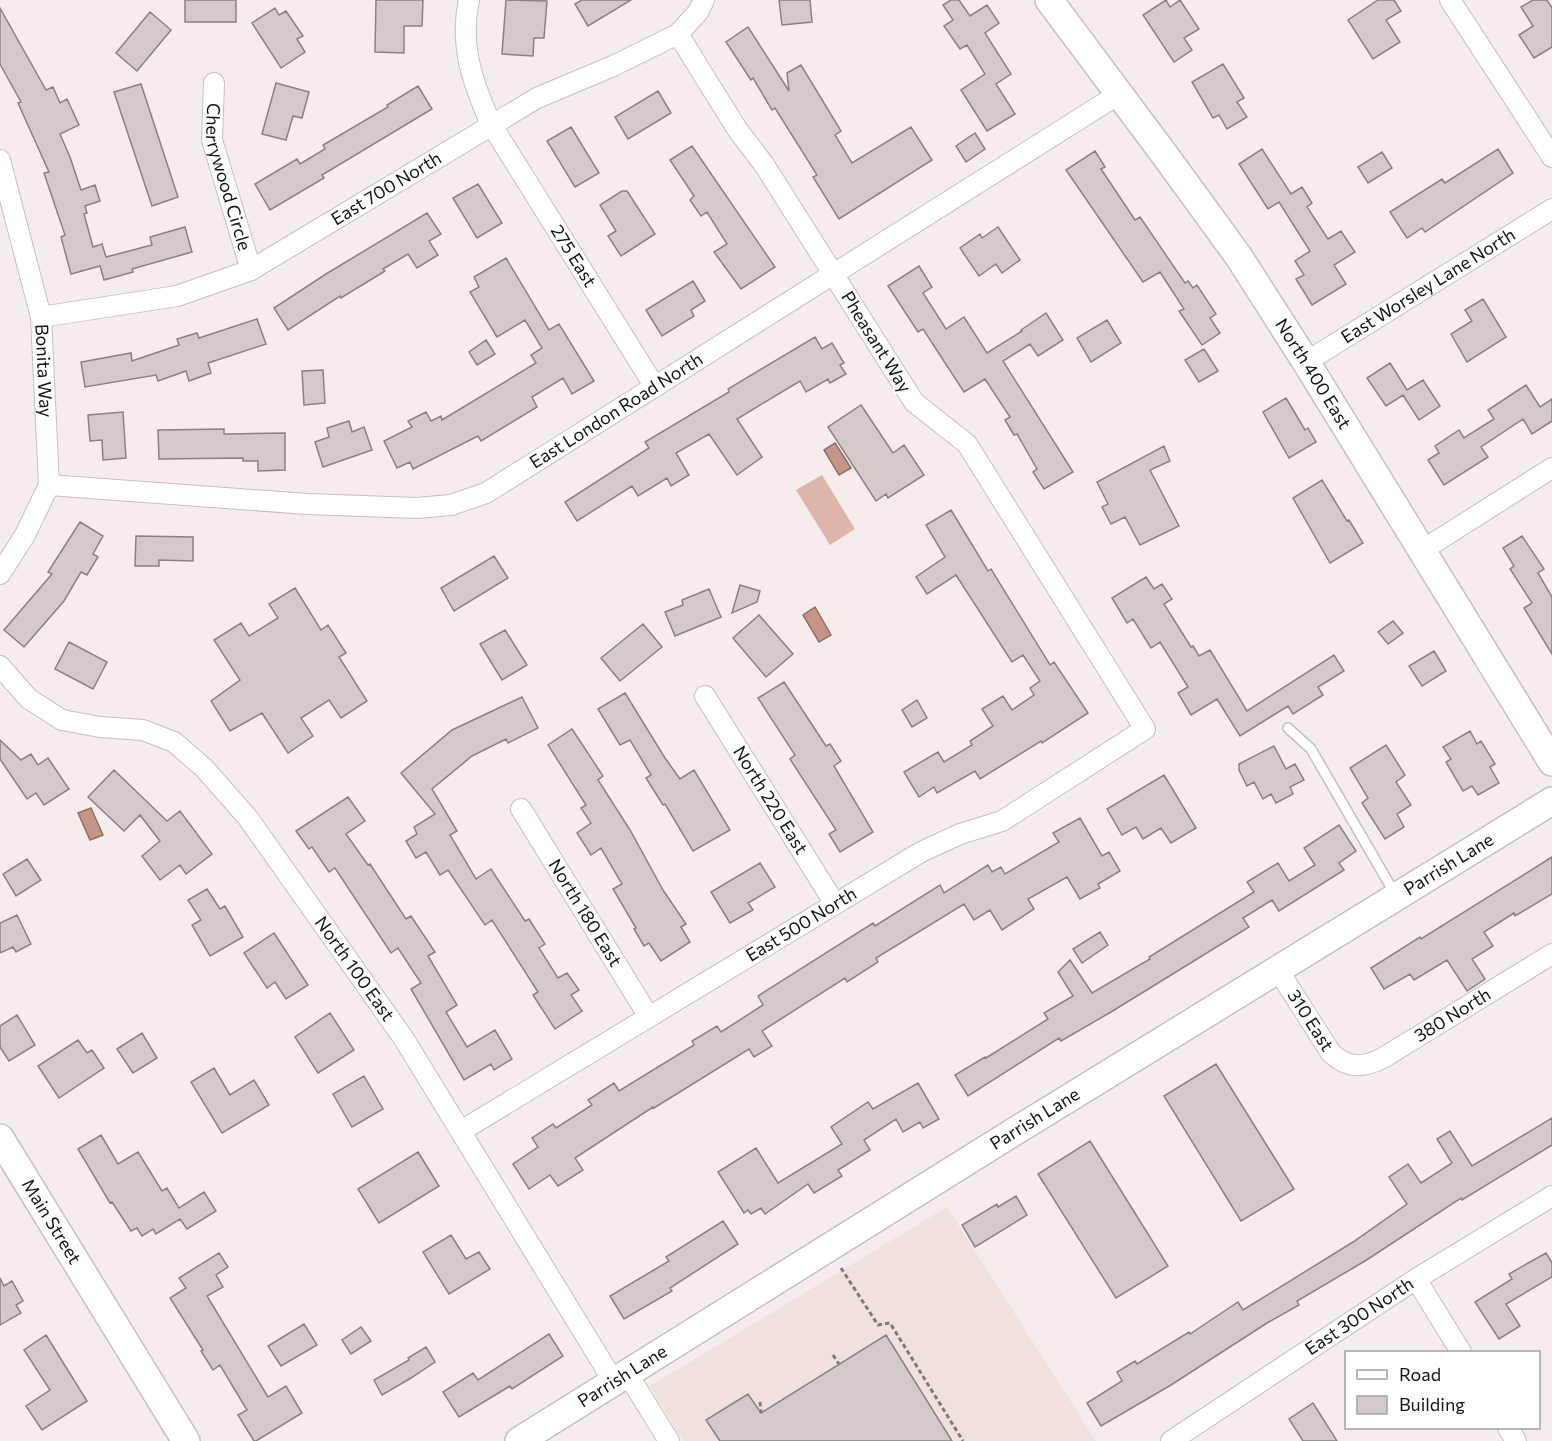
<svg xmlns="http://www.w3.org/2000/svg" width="1552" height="1441" font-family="Commissioner,sans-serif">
	<rect width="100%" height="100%" fill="#f4edeb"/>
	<path fill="#f1e1dc" d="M947 1207 1096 1441H683L650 1386Z"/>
	<path fill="#deb6a9" d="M822 475 855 529 830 545 796 490Z"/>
	<path fill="#c59687" stroke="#906f64" stroke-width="1.5" d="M835 443 851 468 839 475 824 450Z
		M815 607 831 635 819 642 803 615Z
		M91 808 103 835 90 840 78 813Z"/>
	<path fill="#d1cac8" stroke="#888280" stroke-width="1.5" d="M185 0H236V22H185Z
		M376 0H423L422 26H404V53L375 52Z
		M506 0 547 1 544 38H534L533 56 502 54Z
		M582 0H631L588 26 575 4Z
		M779 0H810L812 22 782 25Z
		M951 0H959L970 16 987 5 999 23 985 33 1011 74 996 84 1015 114 987 131 961 90 985 74 967 45 960 49 944 26 953 20 943 5Z
		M1166 0 1170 7 1180 0 1199 29 1184 38 1192 50 1174 62 1143 15Z
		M1378 0H1394L1401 11 1386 20 1400 42 1373 59 1348 20Z
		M1533 0H1547L1552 8V47L1534 58 1519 35 1533 26 1521 7Z
		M0 8 46 90 53 87 60 103 67 99 79 125 60 134 70 157 81 190 95 185 100 201 85 206 87 213 84 214 93 247 102 244 106 257 152 245 150 237 185 227 192 252 132 269 133 272 104 280 100 266 71 274 61 237 65 235 44 173 49 172 18 103 21 102 0 64Z
		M275 8 279 15 286 11 303 36 297 39 305 52 281 68 252 23Z
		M150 12 171 30 137 71 116 53Z
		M748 27 789 91 787 73 801 65 841 131 835 135 852 163 911 127 932 160 839 219 813 177 817 175 775 108 772 110 753 78 751 80 726 42Z
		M1223 64 1244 98 1237 102 1247 117 1227 129 1219 115 1213 118 1192 82Z
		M276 83 309 92 302 118 293 116 286 140 262 134Z
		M141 84 178 197 152 206 114 92Z
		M418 86 432 109 322 175 324 178 270 210 255 184 297 159 300 164 325 149 323 145 388 107 387 105Z
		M658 91 671 113 628 139 615 117Z
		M571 127 599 173 575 187 547 141Z
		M975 133 985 149 966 162 956 146Z
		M692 146 775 267 741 289 714 252 727 244 707 212 701 216 690 200 694 196 670 160Z
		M1262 149 1291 194 1302 187 1312 203 1307 207 1328 239 1341 231 1355 252 1334 265 1346 284 1312 305 1296 279 1304 275 1295 261 1310 251 1279 202 1268 209 1239 164Z
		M1498 149 1513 173 1425 232 1422 228 1407 238 1390 212 1442 179 1445 183Z
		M1095 151 1105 167 1101 169 1135 220 1140 217 1185 283 1188 281 1193 288 1197 285 1216 314 1210 318 1220 333 1202 345 1179 311 1184 309 1160 272 1143 282 1066 170Z
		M1382 152 1392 168 1368 183 1358 167Z
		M478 184 502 223 477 238 453 198Z
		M622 191H627L655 234 621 256 608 236 616 231 600 205Z
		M427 213 441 234 429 241 438 255 417 268 408 254 383 269 385 271 341 298 340 296 288 330 274 308 326 274Z
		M998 227 1020 260 1002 273 996 264 979 276 960 248 980 234 982 238Z
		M506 258 549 330 559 324 594 381 572 394 563 378 532 397 537 407 481 441 478 436 413 469 410 462 397 468 384 441 412 427 408 421 426 412 431 421 441 416 442 420 536 363 531 355 542 348 525 320 497 337 470 292 479 287 474 277Z
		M919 266 932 287 923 293 946 329 964 317 987 353 1022 331 1021 330 1046 313 1063 340 1038 356 1030 344 1003 361 1073 472 1044 489 1033 472 1037 469 1017 434 1014 435 1005 420 1010 417 985 379 964 392 923 329 918 332 888 286Z
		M693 281 705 301 691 310 694 316 662 336 646 310Z
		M1483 299 1506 337 1467 362 1451 334 1472 321 1465 310Z
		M257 319 266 344 208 363 211 373 189 381 186 371 158 381 156 375 85 387 81 362 131 353 132 361 179 345 177 339 197 333 199 338Z
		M1107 320 1121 343 1091 362 1077 338Z
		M815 337 822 349 832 343 844 363 840 365 846 374 830 383 828 379 806 392 800 381 737 419 762 457 737 475 709 434 676 453 689 475 671 486 667 478 638 496 632 486 577 521 565 502 649 448 645 442 729 392 728 389Z
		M486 340 495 354 477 365 469 352Z
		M1204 349 1218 371 1199 382 1185 360Z
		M1390 363 1407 390 1423 380 1440 406 1419 420 1403 395 1386 406 1367 378Z
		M323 370 325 403 304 405 302 371Z
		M1526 385 1540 407 1552 399V421L1532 434 1523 419 1481 447 1488 457 1444 485 1428 460 1439 453 1435 446 1459 430 1464 438 1494 419 1488 410Z
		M1286 398 1305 430 1308 428 1316 442 1289 458 1263 412Z
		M861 405 893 453 904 445 924 475 888 498 886 494 876 501 828 427Z
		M123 412 126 458 103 460 102 440 90 441 88 415Z
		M349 421 352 432 364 427 372 450 323 467 315 442 329 437 327 428Z
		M224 429V434L285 433V470L258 471V461H243V458L159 459 158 430Z
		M1164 446 1170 461 1150 470 1179 526 1140 545 1125 517 1111 524 1102 507 1108 504 1097 482Z
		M1322 480 1347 521 1349 520 1363 543 1330 563 1293 498Z
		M951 510 988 571 991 569 1050 665 1054 662 1088 713 1042 743 1041 741 980 779 975 771 937 793 934 787 919 797 904 772 938 752 944 762 972 745 970 741 993 726 982 709 1003 696 1012 710 1034 695 1030 688 1040 681 1023 655 1012 662 956 575 927 594 916 577 945 557 926 525Z
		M80 522 103 536 93 554 98 557 87 575 81 572 64 601 24 647 4 630 52 574 48 572Z
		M136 536 193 537V561L159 560V566H135Z
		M1522 536 1544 569 1538 573 1552 597V654L1524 608 1532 603 1510 569 1514 566 1503 548Z
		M494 556 508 578 454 611 441 588Z
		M1146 577 1154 589 1162 584 1172 599 1164 604 1191 647 1193 646 1199 656 1210 650 1247 711 1334 655 1344 671 1318 687 1323 695 1293 714 1288 706 1240 736 1217 699 1191 715 1178 693 1188 687 1160 642 1151 648 1133 619 1127 623 1112 598Z
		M740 585 760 591 757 602 732 613Z
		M295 588 321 630 328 625 346 653 339 657 367 701 341 718 329 700 301 718 313 736 288 753 262 713 230 731 211 701 240 680 214 640 241 623 249 636 278 618 269 604Z
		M709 589 721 617 675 636 665 612 683 605 682 600Z
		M759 615 793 654 766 677 733 638Z
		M1393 621 1403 633 1388 644 1378 632Z
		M643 624 662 647 620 681 601 658Z
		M505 630 527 665 502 680 480 644Z
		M69 642 107 662 93 689 55 669Z
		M1434 651 1446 671 1422 686 1409 666Z
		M784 682 826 746 830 744 841 761 834 766 873 832 840 852 829 834 836 830 790 759 795 755 758 698Z
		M625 693 665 758 680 779 694 770 730 830 693 851 665 804 663 805 646 778 651 775 630 740 620 745 598 709Z
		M522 697 538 728 508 743 506 739 472 756 432 789 457 831 450 835 476 879 491 869 525 921 529 919 545 944 539 948 558 978 567 973 579 990 571 995 582 1011 555 1029 533 995 538 992 492 920 485 925 448 870 440 875 426 852 416 858 406 841 417 834 414 827 435 814 401 773 452 730Z
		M917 700 927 718 912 727 902 710Z
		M572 729 603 776 598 780 630 830 663 890 686 924 681 927 690 942 661 961 649 943 644 946 634 929 636 928 613 889 622 884 601 848 591 855 577 833 591 823 581 808 586 805 548 745Z
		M1470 731 1477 744 1481 741 1495 764 1490 767 1499 783 1478 795 1472 786 1463 791 1446 762 1451 759 1443 747Z
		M0 740 21 760 31 754 38 765 48 758 69 789 44 805 36 793 27 799 0 759Z
		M1386 745 1405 775 1396 782 1411 805 1397 814 1404 827 1385 839 1362 803 1368 798 1350 768Z
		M1274 746 1286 769 1295 764 1304 780 1290 787 1293 794 1276 803 1271 794 1263 799 1254 782 1247 786 1239 770V764Z
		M114 770 167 821 180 811 212 854 186 874 180 865 160 880 142 856 160 841 140 815 124 831 88 797Z
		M1164 775 1196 828 1171 843 1161 828 1143 839 1136 827 1122 835 1107 809Z
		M348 797 365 821 346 834 368 865 370 864 406 919 411 916 435 952 428 956 457 1005 446 1012 467 1047 495 1030 512 1059 494 1070 491 1064 464 1080 411 989 421 983 398 948 391 953 335 868 329 872 312 847 309 849 296 831Z
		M1080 818 1102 856 1109 852 1120 871 1098 884 1100 888 1080 899 1067 877 1028 899 1034 909 1002 930 990 910 974 920 964 904 876 958 878 962 847 982 845 978 762 1031 772 1046 754 1057 749 1049 654 1108 653 1107 575 1158 583 1170 558 1186 550 1175 529 1189 513 1164 538 1147 532 1138 553 1124 556 1128 592 1105 588 1100 614 1083 619 1091 694 1045 692 1041 717 1026 721 1032 763 1005 758 996 873 923 875 926 940 885 944 893 988 865 992 872 1001 867 1005 874 1059 842 1053 833Z
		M1339 825 1356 851 1339 863 1344 870 1279 911 1272 900 1243 918 1249 927 1111 1012 1061 1041 1059 1038 968 1096 955 1075 985 1057 986 1058 1048 1019 1044 1013 1073 996 1058 972 1070 960 1092 993 1150 959 1149 957 1254 892 1247 882 1278 863 1289 881 1315 865 1304 848Z
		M1552 857V894L1515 916 1514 913 1484 932 1493 946 1472 959 1485 979 1467 991 1447 960 1414 980 1410 974 1384 989 1371 968 1420 937 1421 939Z
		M27 859 41 880 16 896 3 874Z
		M760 863 775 887 748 903 753 910 730 923 711 892Z
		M207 889 220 909 225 906 243 937 210 956 192 925 201 920 188 900Z
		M17 915 31 944 16 952 13 947 0 953V923Z
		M1100 932 1108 945 1082 963 1073 949Z
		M274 933 308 985 286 999 275 982 267 988 244 953Z
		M330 1013 354 1050 318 1073 295 1037Z
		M17 1015 35 1045 9 1061 0 1047V1026Z
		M142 1033 157 1058 133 1073 117 1049Z
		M78 1040 87 1053 92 1050 104 1068 59 1098 38 1066Z
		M1216 1064 1294 1189 1241 1221 1164 1096Z
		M214 1068 230 1095 254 1080 269 1105 222 1133 191 1082Z
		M364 1076 383 1109 352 1127 333 1094Z
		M918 1083 939 1119 923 1128 920 1122 903 1132 896 1119 864 1140 870 1150 838 1170 842 1176 814 1193 808 1184 765 1214 761 1208 751 1214 748 1210 744 1213 718 1172 756 1148 778 1183 842 1144 831 1127 868 1102 873 1109Z
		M1552 1118V1145L1462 1200 1461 1198 1365 1261 1297 1301 1299 1305 1267 1323 1171 1385 1101 1426 1087 1403 1122 1381 1117 1372 1135 1361 1137 1364 1189 1332 1190 1334 1238 1302 1243 1310 1353 1242 1407 1204 1389 1177 1408 1164 1421 1183 1452 1163 1437 1139 1450 1131 1472 1166Z
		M101 1135 118 1164 138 1152 162 1191 167 1188 179 1208 204 1192 216 1211 187 1229 180 1219 156 1234 153 1229 142 1236 137 1228 131 1231 112 1202 110 1203 78 1149Z
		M1090 1141 1168 1266 1116 1298 1038 1174Z
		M418 1152 439 1186 379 1223 358 1189Z
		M1016 1196 1027 1215 975 1247 962 1225 997 1204 998 1207Z
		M723 1221 738 1244 670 1288 672 1291 624 1319 610 1296 669 1261 666 1257Z
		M451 1235 466 1259 479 1252 490 1269 449 1294 423 1252Z
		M219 1253 228 1267 216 1275 223 1287 207 1296 268 1397 286 1386 302 1413 256 1441H254L238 1415 247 1410 220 1365 213 1370 201 1351 203 1350 170 1298 186 1288 179 1278Z
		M1546 1253 1552 1263V1277L1506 1304 1520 1326 1499 1339 1475 1302 1512 1279 1509 1274Z
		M0 1278 4 1286 12 1281 23 1301 16 1305 21 1313 0 1325Z
		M304 1324 317 1345 281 1366 268 1346Z
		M361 1327 371 1341 351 1354 342 1340Z
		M549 1334 563 1356 512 1389 510 1386 459 1417 443 1392 473 1373 478 1380Z
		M46 1335 87 1401 42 1430 26 1406 50 1390 24 1350Z
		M886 1335 952 1441H720L706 1420 748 1394 761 1413Z
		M426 1347 435 1362 411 1378 382 1395 374 1380 409 1360 408 1358Z
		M1313 1403 1337 1441H1303L1289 1419Z"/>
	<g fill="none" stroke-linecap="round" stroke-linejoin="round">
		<defs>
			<path id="lane" d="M1288 728 1311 749 1395 894"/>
			<g id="street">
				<path id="s1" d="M469 0C459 45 473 84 491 124L655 387"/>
				<path d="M1450 0 1552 157"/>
				<path id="s2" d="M214 83 212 140 251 270"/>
				<path id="s3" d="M0 160 41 317 49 485 25 535 0 574"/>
				<path id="s4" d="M41 317 177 296 251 270 537 98 613 66 678 34 698 12 704 0"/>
				<path id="s5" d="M1306 362 1552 209"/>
				<path id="s6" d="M49 485 307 504 417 508 451 505 486 493 1119 94"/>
				<path d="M1421 551 1552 468"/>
				<path id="s7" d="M0 666 29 699 62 720 100 727 143 730 174 742 204 768 248 818 404 1039 614 1382"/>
				<path id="s8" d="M705 696 835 904"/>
				<path id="s9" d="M521 809 649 1017"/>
				<path id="s10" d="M1278 970 1331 1053C1348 1069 1363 1068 1383 1058L1552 954"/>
				<path id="s11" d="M461 1131 921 852 960 834 1002 821 1145 729 967 444 914 402 765 166 737 129 678 34"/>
				<path d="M1416 1279 1461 1352"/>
				<path d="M627 1373 669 1441"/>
				<path d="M1508 1428 1516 1441"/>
				<path id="s12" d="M1171 1441 1416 1279 1552 1196"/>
			</g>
			<g id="secondary">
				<path id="s13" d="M1049 0 1164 154 1239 257 1306 362 1552 762"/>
				<path id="s14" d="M0 1138 186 1441"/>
				<path id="s15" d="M519 1441 1017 1130 1552 801"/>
			</g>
		</defs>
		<use href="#lane" stroke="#c7c0be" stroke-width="12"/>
		<use href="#street" stroke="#c7c0be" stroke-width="22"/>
		<use href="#secondary" stroke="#c7c0be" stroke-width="30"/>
		<path stroke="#807b7a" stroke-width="3" stroke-dasharray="4.5 3" stroke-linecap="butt" d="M841 1268 878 1325 890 1323 963 1441
			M833 1355 839 1364
			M760 1402 761 1413"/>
		<use href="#lane" stroke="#fff" stroke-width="9"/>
		<use href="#street" stroke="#fff" stroke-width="20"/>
		<use href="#secondary" stroke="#fff" stroke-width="27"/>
	</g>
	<g text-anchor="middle" stroke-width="5" stroke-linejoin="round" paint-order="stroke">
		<g font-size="18" fill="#161413" stroke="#fff">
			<text dy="6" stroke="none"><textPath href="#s2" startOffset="96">Cherrywood Circle</textPath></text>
			<text dy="6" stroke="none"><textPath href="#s4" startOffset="374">East 700 North</textPath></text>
			<text dy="6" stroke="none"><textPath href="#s1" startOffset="284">275 East</textPath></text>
			<text dy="6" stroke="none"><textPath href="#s5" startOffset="144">East Worsley Lane North</textPath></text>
			<text transform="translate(876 342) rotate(58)" y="6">Pheasant Way</text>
			<text dy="6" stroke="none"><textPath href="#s3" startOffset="216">Bonita Way</textPath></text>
			<text dy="6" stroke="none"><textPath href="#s13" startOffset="458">North 400 East</textPath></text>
			<text dy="6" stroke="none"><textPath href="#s6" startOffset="594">East London Road North</textPath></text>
			<text dy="6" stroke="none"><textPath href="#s8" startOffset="123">North 220 East</textPath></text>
			<text dy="6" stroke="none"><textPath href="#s15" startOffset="1094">Parrish Lane</textPath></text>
			<text dy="6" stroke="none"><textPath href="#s9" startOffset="122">North 180 East</textPath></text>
			<text dy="6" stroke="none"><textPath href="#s11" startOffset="398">East 500 North</textPath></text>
			<text dy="6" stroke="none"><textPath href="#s7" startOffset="489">North 100 East</textPath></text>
			<text dy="6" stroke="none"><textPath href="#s10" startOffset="237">380 North</textPath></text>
			<text dy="6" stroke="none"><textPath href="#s10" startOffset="60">310 East</textPath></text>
			<text dy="6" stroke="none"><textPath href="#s15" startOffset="608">Parrish Lane</textPath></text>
			<text dy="6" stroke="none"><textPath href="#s14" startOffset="98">Main Street</textPath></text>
			<text dy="6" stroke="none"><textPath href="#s12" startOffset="226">East 300 North</textPath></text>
			<text dy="6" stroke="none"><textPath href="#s15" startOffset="122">Parrish Lane</textPath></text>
		</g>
	</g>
	<rect x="1345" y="1351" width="195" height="78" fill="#ffffff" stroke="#a2a1a1" stroke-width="1.5"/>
	<rect x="1357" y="1370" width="30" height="9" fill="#ffffff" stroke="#a2a1a1" stroke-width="1.5"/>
	<text x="1399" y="1381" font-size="18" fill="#161413">Road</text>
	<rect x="1357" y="1396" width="30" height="18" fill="#d1cac8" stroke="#a2a1a1" stroke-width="1.5"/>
	<text x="1399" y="1411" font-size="18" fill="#161413">Building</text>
</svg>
